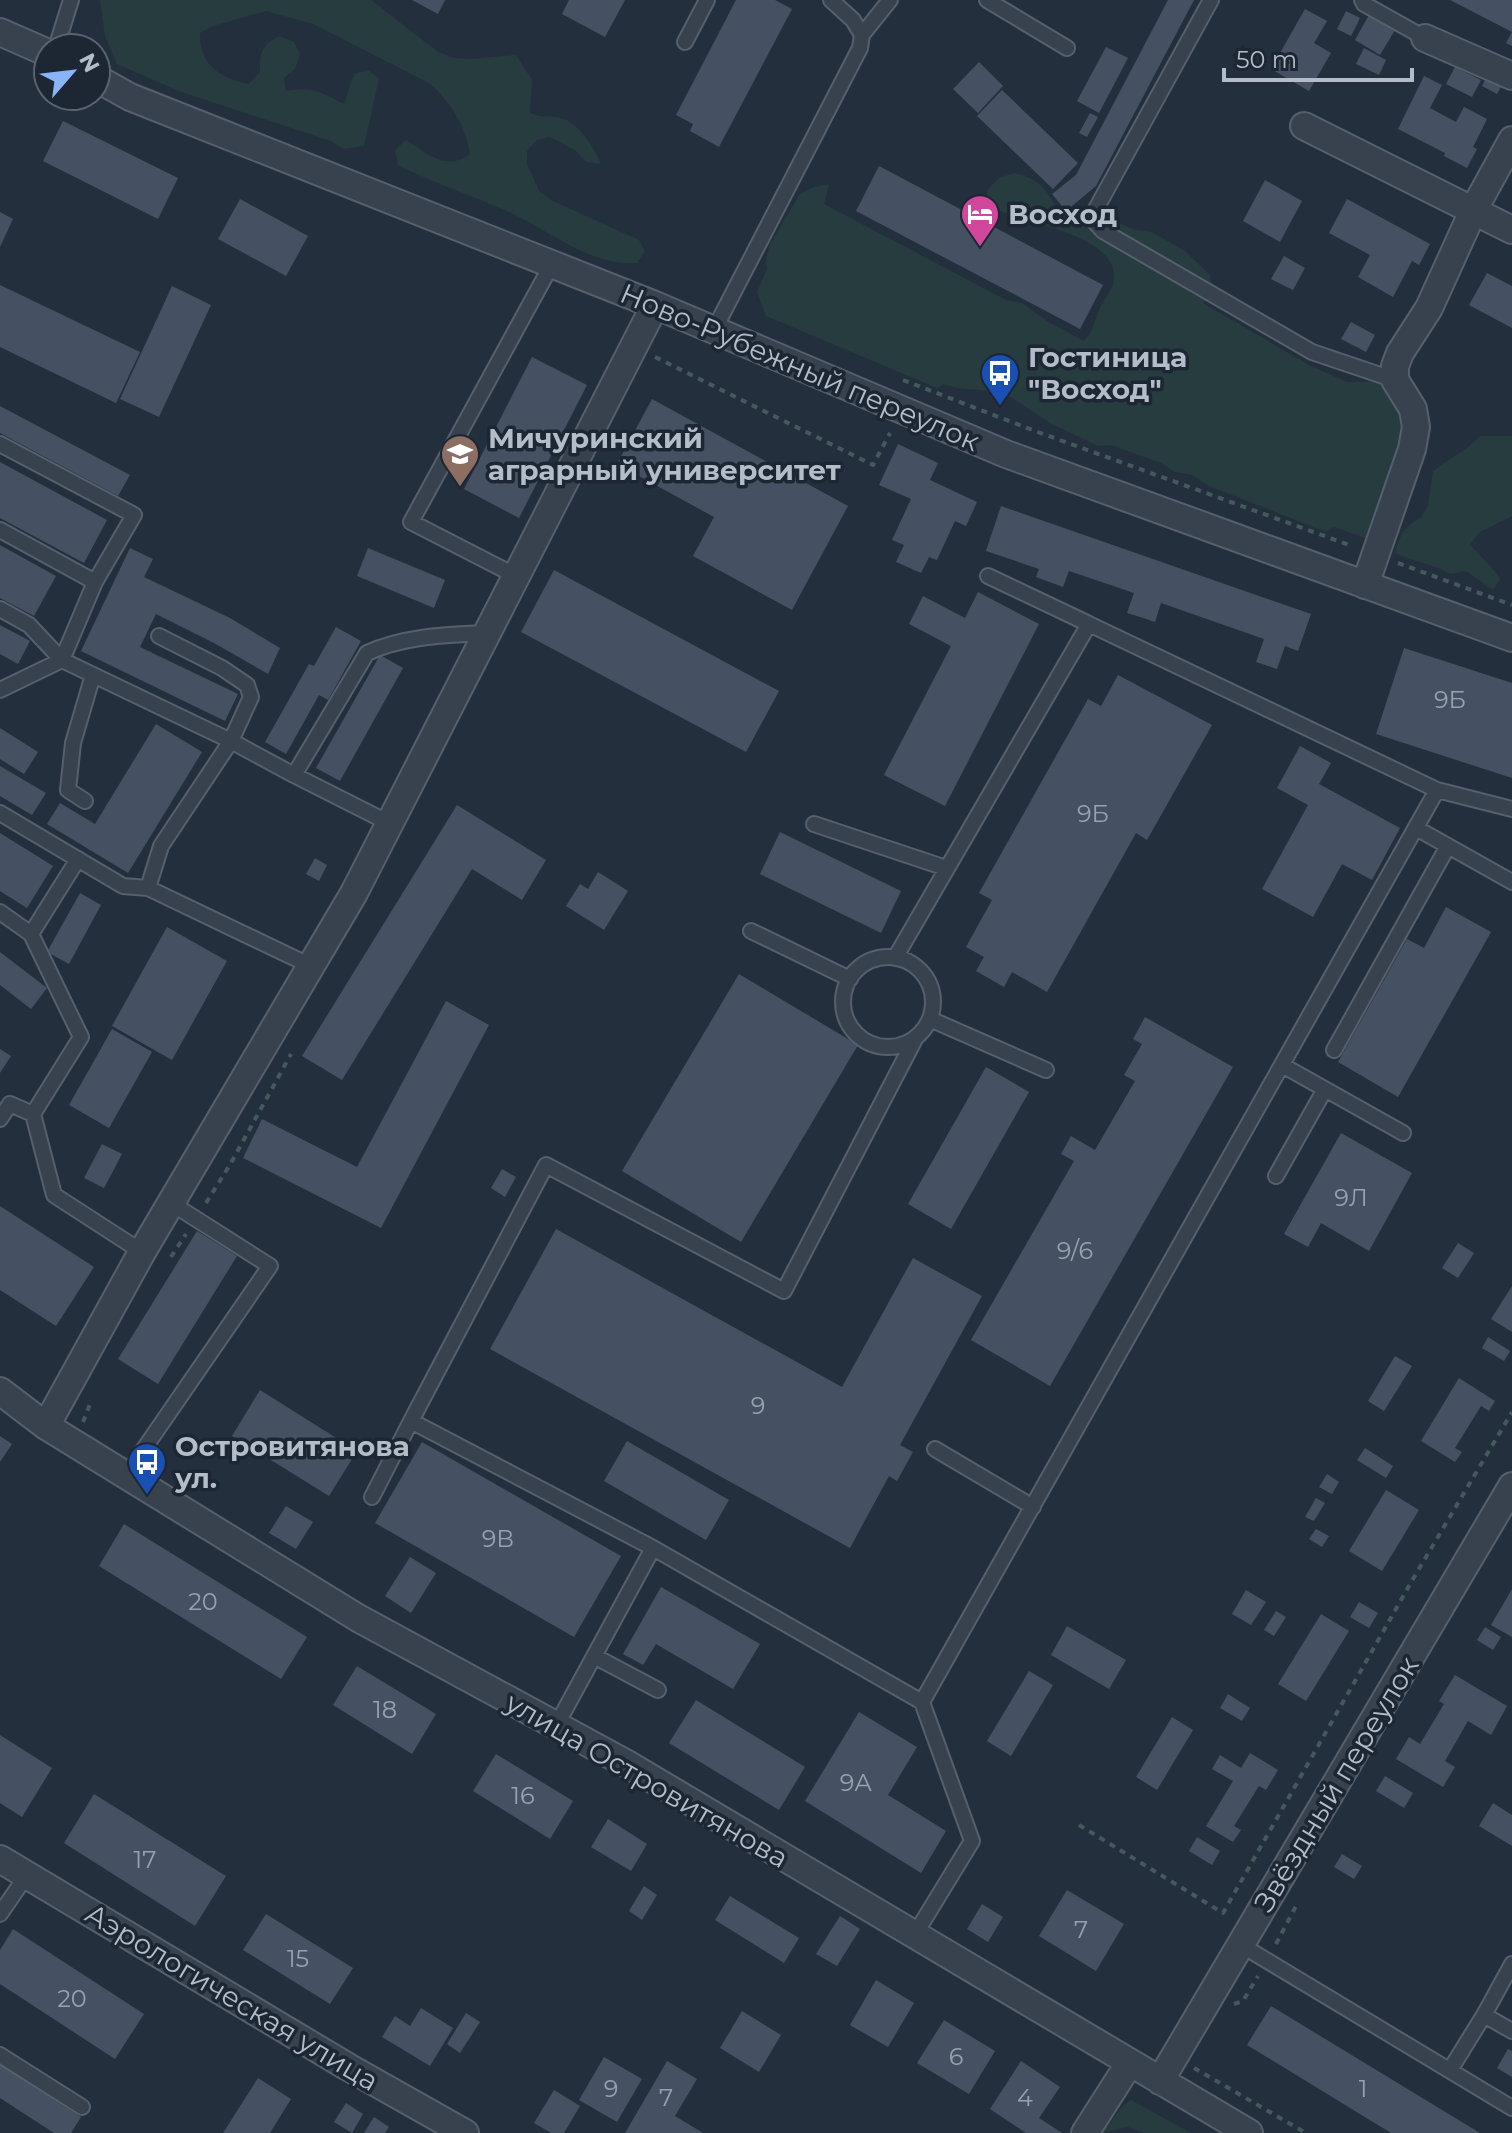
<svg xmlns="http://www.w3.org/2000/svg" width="1512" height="2133" font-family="Montserrat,sans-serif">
	<rect width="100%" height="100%" fill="#242f3e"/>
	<path fill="#263c3f" d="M100 0H371L438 52 454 58 470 59 516 55 532 80 530 113C541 118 545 116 556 117 577 119 594 147 601 164L586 162 575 150 550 137 537 140 527 151V165L540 192 553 201 639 240 645 251 637 263C591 267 547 229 507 211 471 195 433 183 398 165L395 150 406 140C429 154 445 172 470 154 466 126 450 101 429 83L313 24 266 11 213 26 200 33C199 64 219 78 249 84L260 72C259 53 262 45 279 36L294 42 300 54 295 69 284 78 286 91C312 86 320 92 344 104L354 74 368 70 379 78 364 146 343 149 331 141 181 92 117 64 105 36Z
		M1014 173C1043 180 1046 190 1061 215L1105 217 1135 230 1152 232 1185 251 1210 275 1213 291 1203 303 1309 365 1347 382 1385 381 1399 405 1406 431 1368 539 1334 527 1326 532 1209 486 1192 475 1175 472 1161 463 1111 445 1098 446 1050 423 1003 392 956 388 944 384 937 388 766 316 757 292 767 269 766 259 770 244 800 194 814 187 829 184 824 204 1006 300 1022 303 1050 323 1084 341C1093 331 1095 320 1100 308 1104 298 1113 291 1114 280 1118 231 1017 225 987 204V190L999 178Z
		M1480 436H1512V516L1480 532 1470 544C1480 557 1492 565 1500 579L1493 590 1466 571 1450 574C1433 563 1413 562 1395 553 1400 535 1404 526 1421 518L1428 505 1433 471C1448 459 1467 451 1480 436Z
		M1131 2100 1191 2133H1144L1128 2127 1102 2133 1123 2106Z"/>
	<path fill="#455162" d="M412 0H445L438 14Z
		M569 0H625L605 37 562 14Z
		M736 0H775L792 9 719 147 690 131 693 124 676 115Z
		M1168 0H1194L1096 186 1066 211 1052 194 1076 175Z
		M1450 0H1512V46L1506 43 1512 32Z
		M1305 9 1327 21 1314 43 1331 53 1309 91 1271 69Z
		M1346 11 1360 18 1351 36 1337 29Z
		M1369 15 1395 30 1380 55 1355 40Z
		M1106 47 1128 58 1099 113 1077 101Z
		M1364 48 1386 60 1379 75 1356 64Z
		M979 62 1003 86 978 113 953 89Z
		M1455 67 1481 80 1472 97 1446 84Z
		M1489 72 1504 80 1497 94 1482 86Z
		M1424 76 1442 85 1430 108 1456 122 1464 107 1487 119 1473 147 1477 149 1467 168 1444 156 1445 153 1398 129Z
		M1002 90 1078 163 1053 189 977 116Z
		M1090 113 1098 117 1087 137 1079 133Z
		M63 121 178 178 158 219 43 161Z
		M879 166 1103 285 1080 329 856 211Z
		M1265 180 1302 201 1280 242 1243 221Z
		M240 199 308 236 286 276 218 239Z
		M1347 199 1430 244 1419 265 1412 261 1393 297 1358 277 1370 255 1329 233Z
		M0 212 13 219 0 247Z
		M1284 256 1305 268 1293 290 1271 279Z
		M1487 273 1512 286V328L1469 305Z
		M0 285 140 352 116 403 0 347Z
		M172 286 211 305 159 417 120 399Z
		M1351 322 1375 335 1366 352 1341 339Z
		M532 357 587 385 519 518 464 489Z
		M652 399 848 506 792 610 693 556 714 517 617 464Z
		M0 406 130 475 118 496 0 433Z
		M898 444 938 463 930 480 977 502 966 526 955 521 937 560 929 557 921 573 896 562 904 545 892 540 911 499 879 485Z
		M0 462 107 520 84 563 0 518Z
		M1001 506 1311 614 1298 651 1285 646 1277 669 1256 662 1264 639 1161 603 1155 622 1140 617 1127 613 1134 593 1069 571 1063 587 1036 577 1039 569 986 551Z
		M0 545 56 576 34 616 0 598Z
		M130 548 153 559 144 577 230 618 280 648 268 674 214 643 156 614 140 647 238 694 225 721 81 651Z
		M368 548 445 580 434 608 357 576Z
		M554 570 779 691 746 752 521 632Z
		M978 592 1039 624 945 806 884 775 951 646 909 624 923 596 965 618Z
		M0 625 30 641 18 664 0 654Z
		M336 627 361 641 328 700 319 695 286 754 265 742 309 664 314 666Z
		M1404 648 1512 683V778L1376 734Z
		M380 655 403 668 340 781 316 768Z
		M1118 675 1212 725 1147 840 1136 833 1047 992 1012 972 1004 987 976 971 984 957 966 947 992 900 979 893 1088 699 1101 706Z
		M156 724 202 752 128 873 47 824 60 803 95 824Z
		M0 728 38 752 24 774 0 759Z
		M1300 746 1331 763 1319 784 1400 828 1372 880 1342 864 1313 917 1262 889 1308 805 1277 788Z
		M0 766 46 793 32 815 0 796Z
		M457 805 546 860 522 900 472 869 342 1080 302 1056Z
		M780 832 901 891 881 933 760 874Z
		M0 833 53 866 27 908 0 891Z
		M315 858 327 865 319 881 306 874Z
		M598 872 628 891 604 930 566 906 580 884 588 889Z
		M80 893 101 905 69 964 47 952Z
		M1446 907 1491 932 1398 1097 1338 1062 1407 939 1424 948Z
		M167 927 227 961 172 1060 112 1026Z
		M0 952 47 988 31 1009 0 985Z
		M739 974 858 1045 741 1242 622 1171Z
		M446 1001 489 1025 381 1228 243 1158 262 1119 357 1167Z
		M1145 1017 1233 1067 1050 1386 971 1340 1074 1161 1061 1154 1071 1136 1095 1150 1135 1081 1124 1075 1142 1044 1133 1039Z
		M112 1029 152 1052 109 1128 69 1105Z
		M0 1049 11 1056 0 1073Z
		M986 1067 1029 1092 951 1229 908 1204Z
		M1341 1133 1412 1173 1369 1251 1321 1223 1308 1247 1284 1234Z
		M102 1144 122 1154 104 1188 84 1178Z
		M502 1169 516 1177 505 1197 491 1188Z
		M0 1206 94 1267 56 1326 0 1290Z
		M556 1229 842 1387 913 1258 982 1296 900 1445 913 1452 897 1481 889 1476 850 1548 490 1349Z
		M197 1231 237 1256 158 1384 118 1359Z
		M1458 1243 1474 1253 1458 1278 1442 1268Z
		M1512 1286V1332L1491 1319Z
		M1488 1337 1510 1351 1504 1361 1482 1348Z
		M1395 1356 1412 1366 1384 1411 1368 1401Z
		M1459 1378 1495 1401 1489 1411 1481 1406 1455 1448 1462 1452 1455 1462 1421 1441Z
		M260 1390 357 1451 329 1496 232 1436Z
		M0 1436 12 1444 0 1462Z
		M627 1441 729 1500 706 1540 604 1481Z
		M422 1442 621 1556 574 1637 375 1523Z
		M1365 1448 1393 1466 1386 1478 1357 1460Z
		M1327 1474 1339 1482 1332 1494 1319 1487Z
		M1386 1490 1419 1510 1382 1571 1349 1551Z
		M1316 1498 1325 1503 1314 1521 1305 1517Z
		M286 1506 313 1522 296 1549 269 1533Z
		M124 1524 307 1637 281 1679 99 1566Z
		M1316 1529 1329 1536 1322 1547 1309 1539Z
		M410 1557 436 1573 411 1613 385 1596Z
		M661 1587 760 1644 733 1689 656 1644 643 1665 623 1654Z
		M1512 1589V1637L1491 1625Z
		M1246 1590 1266 1602 1251 1625 1232 1614Z
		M1359 1602 1378 1613 1369 1628 1350 1617Z
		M1276 1611 1286 1617 1274 1636 1264 1630Z
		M1321 1614 1349 1631 1306 1701 1278 1684Z
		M1067 1626 1126 1660 1109 1689 1051 1655Z
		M1485 1627 1501 1637 1493 1650 1477 1640Z
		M357 1666 436 1714 412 1754 333 1705Z
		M1029 1671 1053 1685 1011 1756 987 1741Z
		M1455 1675 1507 1706 1491 1735 1468 1721 1445 1761 1455 1767 1443 1787 1396 1759 1409 1737 1420 1744 1444 1704 1439 1701Z
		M1228 1694 1250 1708 1242 1721 1220 1708Z
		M696 1700 805 1767 779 1810 669 1743Z
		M859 1712 917 1747 888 1795 946 1831 921 1873 805 1801Z
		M1172 1717 1193 1730 1157 1790 1136 1777Z
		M0 1735 52 1768 22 1817 0 1803Z
		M1250 1753 1278 1770 1266 1790 1259 1786 1234 1826 1241 1830 1233 1842 1206 1826 1233 1781 1212 1769 1220 1755 1241 1768Z
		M496 1754 573 1801 550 1839 473 1791Z
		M1385 1776 1413 1793 1404 1808 1376 1791Z
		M94 1794 226 1876 195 1926 64 1843Z
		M1493 1803 1512 1815V1846L1479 1826Z
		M608 1819 647 1844 631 1871 591 1847Z
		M1197 1837 1220 1851 1212 1865 1189 1851Z
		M1342 1854 1362 1866 1354 1879 1334 1867Z
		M644 1886 657 1895 642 1920 629 1911Z
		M1067 1890 1124 1924 1096 1971 1039 1936Z
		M730 1896 799 1938 784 1963 715 1920Z
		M982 1904 1003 1917 988 1942 967 1929Z
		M266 1914 353 1968 330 2004 243 1950Z
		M840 1916 860 1929 837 1966 816 1954Z
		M13 1929 144 2014 115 2059 0 1984V1950Z
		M876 1980 914 2003 888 2047 850 2025Z
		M1271 2006 1480 2133H1391L1247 2045Z
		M421 2008 453 2028 430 2066 382 2037 395 2016 410 2026Z
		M742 2011 781 2035 759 2072 720 2048Z
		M466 2013 480 2022 460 2053 447 2044Z
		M944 2020 995 2051 969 2094 917 2063Z
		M1508 2049 1512 2051V2077L1497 2068Z
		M604 2057 642 2079 617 2122 579 2100Z
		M667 2061 697 2079 675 2116 703 2133H625Z
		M1021 2061 1060 2087 1039 2118 1062 2133H1026L990 2109Z
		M0 2065 81 2117 71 2133H54L0 2098Z
		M258 2078 291 2099 270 2133H223Z
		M554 2090 580 2106 564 2133H551L534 2123Z
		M346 2103 363 2114 352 2133 334 2122Z
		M374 2117 389 2127 385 2133H364Z"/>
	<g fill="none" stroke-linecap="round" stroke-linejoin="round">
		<defs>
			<path id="lane" d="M987 0 1067 48
				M1211 0 1091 218 1103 231 1312 352 1395 380
				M1362 0 1364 4 1425 38
				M862 35 890 0
				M685 42 707 0
				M56 48 71 0
				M714 330 860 48 862 35 853 20 831 0
				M0 444 134 515 95 582 62 660 231 741 161 846 148 888
				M0 530 95 582
				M516 576 411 522 552 264
				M988 576 1089 624
				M0 609 29 625 62 660 0 690
				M159 636 222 668 247 685 251 697 231 741 294 775
				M85 801 68 790 73 743 93 675
				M0 813 123 886 148 888 311 966
				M389 823 294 775 367 653C404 636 446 635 487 633
				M814 824 946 868
				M1416 828 1512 882
				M0 912 31 934 78 859
				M751 931 850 979
				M31 934 81 1037 33 1114 54 1195 142 1252
				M843 1002a45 45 0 1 1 90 0a45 45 0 1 1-90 0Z
				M895 958 1089 624 1437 790 1512 809
				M930 1019 1046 1070
				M1334 1050 1448 846
				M1282 1065 1403 1133
				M0 1119 10 1104 33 1114
				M1276 1176 1325 1089
				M411 1421 546 1165 784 1291 915 1039
				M935 1449 1033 1507
				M126 1475 270 1266 171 1203
				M372 1497 411 1421 653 1548 922 1702 972 1841 914 1936
				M594 1656 658 1690
				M922 1702 1437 790
				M556 1726 653 1548
				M0 1914 27 1875
				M1241 1945 1512 2108
				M1484 2015 1512 1964
				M0 2055 82 2107
				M1450 2070 1484 2015 1512 2031"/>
			<path id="street" d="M0 32 48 53
				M1425 38 1512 76
				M96 78 130 97 655 305 1006 454 1512 638
				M1304 126 1512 230
				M1365 585 1412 449 1416 427 1413 409 1395 380V366L1400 353 1429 308 1474 209 1512 140
				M0 1391 46 1426 358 1618 627 1764 1249 2133
				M46 1426 142 1252 354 893 655 305
				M0 1859 348 2067 465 2133
				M1160 2081 1512 1486
				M1085 2133 1129 2064"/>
		</defs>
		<use href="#lane" stroke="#565f6c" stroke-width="18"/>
		<use href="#street" stroke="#565f6c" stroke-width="30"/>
		<path stroke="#44595c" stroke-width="4" stroke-dasharray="6 6" stroke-linecap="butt" d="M655 357 873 465 890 433
			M903 380 1035 431 1352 546
			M1398 563 1512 605
			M206 1203 231 1163 291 1054
			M171 1257 186 1234
			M83 1422 90 1404
			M1079 1825 1223 1913 1413 1579 1512 1412
			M1276 1944 1296 1906
			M1234 2004 1243 2001 1258 1976
			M1194 2068 1306 2133"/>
		<use href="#lane" stroke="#38414e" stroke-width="14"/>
		<use href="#street" stroke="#38414e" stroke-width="26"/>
	</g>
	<defs>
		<symbol id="hotel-pin" viewBox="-11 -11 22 30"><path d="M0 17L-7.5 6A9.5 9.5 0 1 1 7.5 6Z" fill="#d1479c" stroke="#1d2633"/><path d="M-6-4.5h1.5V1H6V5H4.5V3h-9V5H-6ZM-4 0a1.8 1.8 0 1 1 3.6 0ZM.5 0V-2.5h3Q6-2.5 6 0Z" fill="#fff"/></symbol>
		<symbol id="bus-pin" viewBox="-11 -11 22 30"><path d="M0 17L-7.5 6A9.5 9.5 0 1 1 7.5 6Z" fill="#1a4fb4" stroke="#1d2633"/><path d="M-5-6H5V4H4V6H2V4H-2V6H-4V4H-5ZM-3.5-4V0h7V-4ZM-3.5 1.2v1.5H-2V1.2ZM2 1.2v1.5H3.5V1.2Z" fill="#fff"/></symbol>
		<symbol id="university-pin" viewBox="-11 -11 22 30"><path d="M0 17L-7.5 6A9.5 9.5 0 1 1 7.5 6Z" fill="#8d6e63" stroke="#1d2633"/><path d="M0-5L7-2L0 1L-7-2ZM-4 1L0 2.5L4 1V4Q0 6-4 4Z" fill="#fff"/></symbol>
	</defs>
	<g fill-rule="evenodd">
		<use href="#hotel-pin" x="958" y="192" width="44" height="60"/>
		<use href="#bus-pin" x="978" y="351" width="44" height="60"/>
		<use href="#university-pin" x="438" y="432" width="44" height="60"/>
		<use href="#bus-pin" x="125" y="1440" width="44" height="60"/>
	</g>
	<g text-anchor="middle" stroke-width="7" stroke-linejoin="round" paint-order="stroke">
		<g font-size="24" fill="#98a1af">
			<text x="1450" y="708">9Б</text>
			<text x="1093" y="822">9Б</text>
			<text x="1351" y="1206">9Л</text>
			<text x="1075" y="1259">9/6</text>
			<text x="758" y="1414">9</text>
			<text x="498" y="1547">9В</text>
			<text x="203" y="1610">20</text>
			<text x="385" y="1718">18</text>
			<text x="856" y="1791">9А</text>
			<text x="523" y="1804">16</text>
			<text x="145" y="1868">17</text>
			<text x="1081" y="1938">7</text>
			<text x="298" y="1967">15</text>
			<text x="72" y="2007">20</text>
			<text x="956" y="2065">6</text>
			<text x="611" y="2097">9</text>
			<text x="1363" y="2097">1</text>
			<text x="666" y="2106">7</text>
			<text x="1025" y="2106">4</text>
		</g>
		<g font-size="28" font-weight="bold" fill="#b4bcc9" stroke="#1d2633" text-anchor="start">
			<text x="1008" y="224">Восход</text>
			<text x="1028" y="367">Гостиница<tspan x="1028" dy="32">"Восход"</tspan></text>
			<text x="488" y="448">Мичуринский<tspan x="488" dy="32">аграрный университет</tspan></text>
			<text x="175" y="1456">Островитянова<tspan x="175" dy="32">ул.</tspan></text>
		</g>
		<g font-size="28" fill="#b4bcc9" stroke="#1d2633">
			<text transform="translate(800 367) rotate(23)" y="10">Ново-Рубежный переулок</text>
			<text transform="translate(647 1780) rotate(30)" y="10">улица Островитянова</text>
			<text transform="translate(1336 1784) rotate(-59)" y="10">Звёздный переулок</text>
			<text transform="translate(232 1997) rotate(31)" y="10">Аэрологическая улица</text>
		</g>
	</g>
	<g transform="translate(72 72) rotate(62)"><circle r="38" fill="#1d2633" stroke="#59626f" stroke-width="2"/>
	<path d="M0-6L14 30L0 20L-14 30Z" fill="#8ab4f8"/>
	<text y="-12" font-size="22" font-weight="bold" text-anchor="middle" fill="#b4bcc9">N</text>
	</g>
	<path d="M1224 68v12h188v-12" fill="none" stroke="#b4bcc9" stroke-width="4"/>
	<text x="1236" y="68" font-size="24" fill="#b4bcc9" stroke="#1d2633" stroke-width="6" paint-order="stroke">50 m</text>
</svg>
